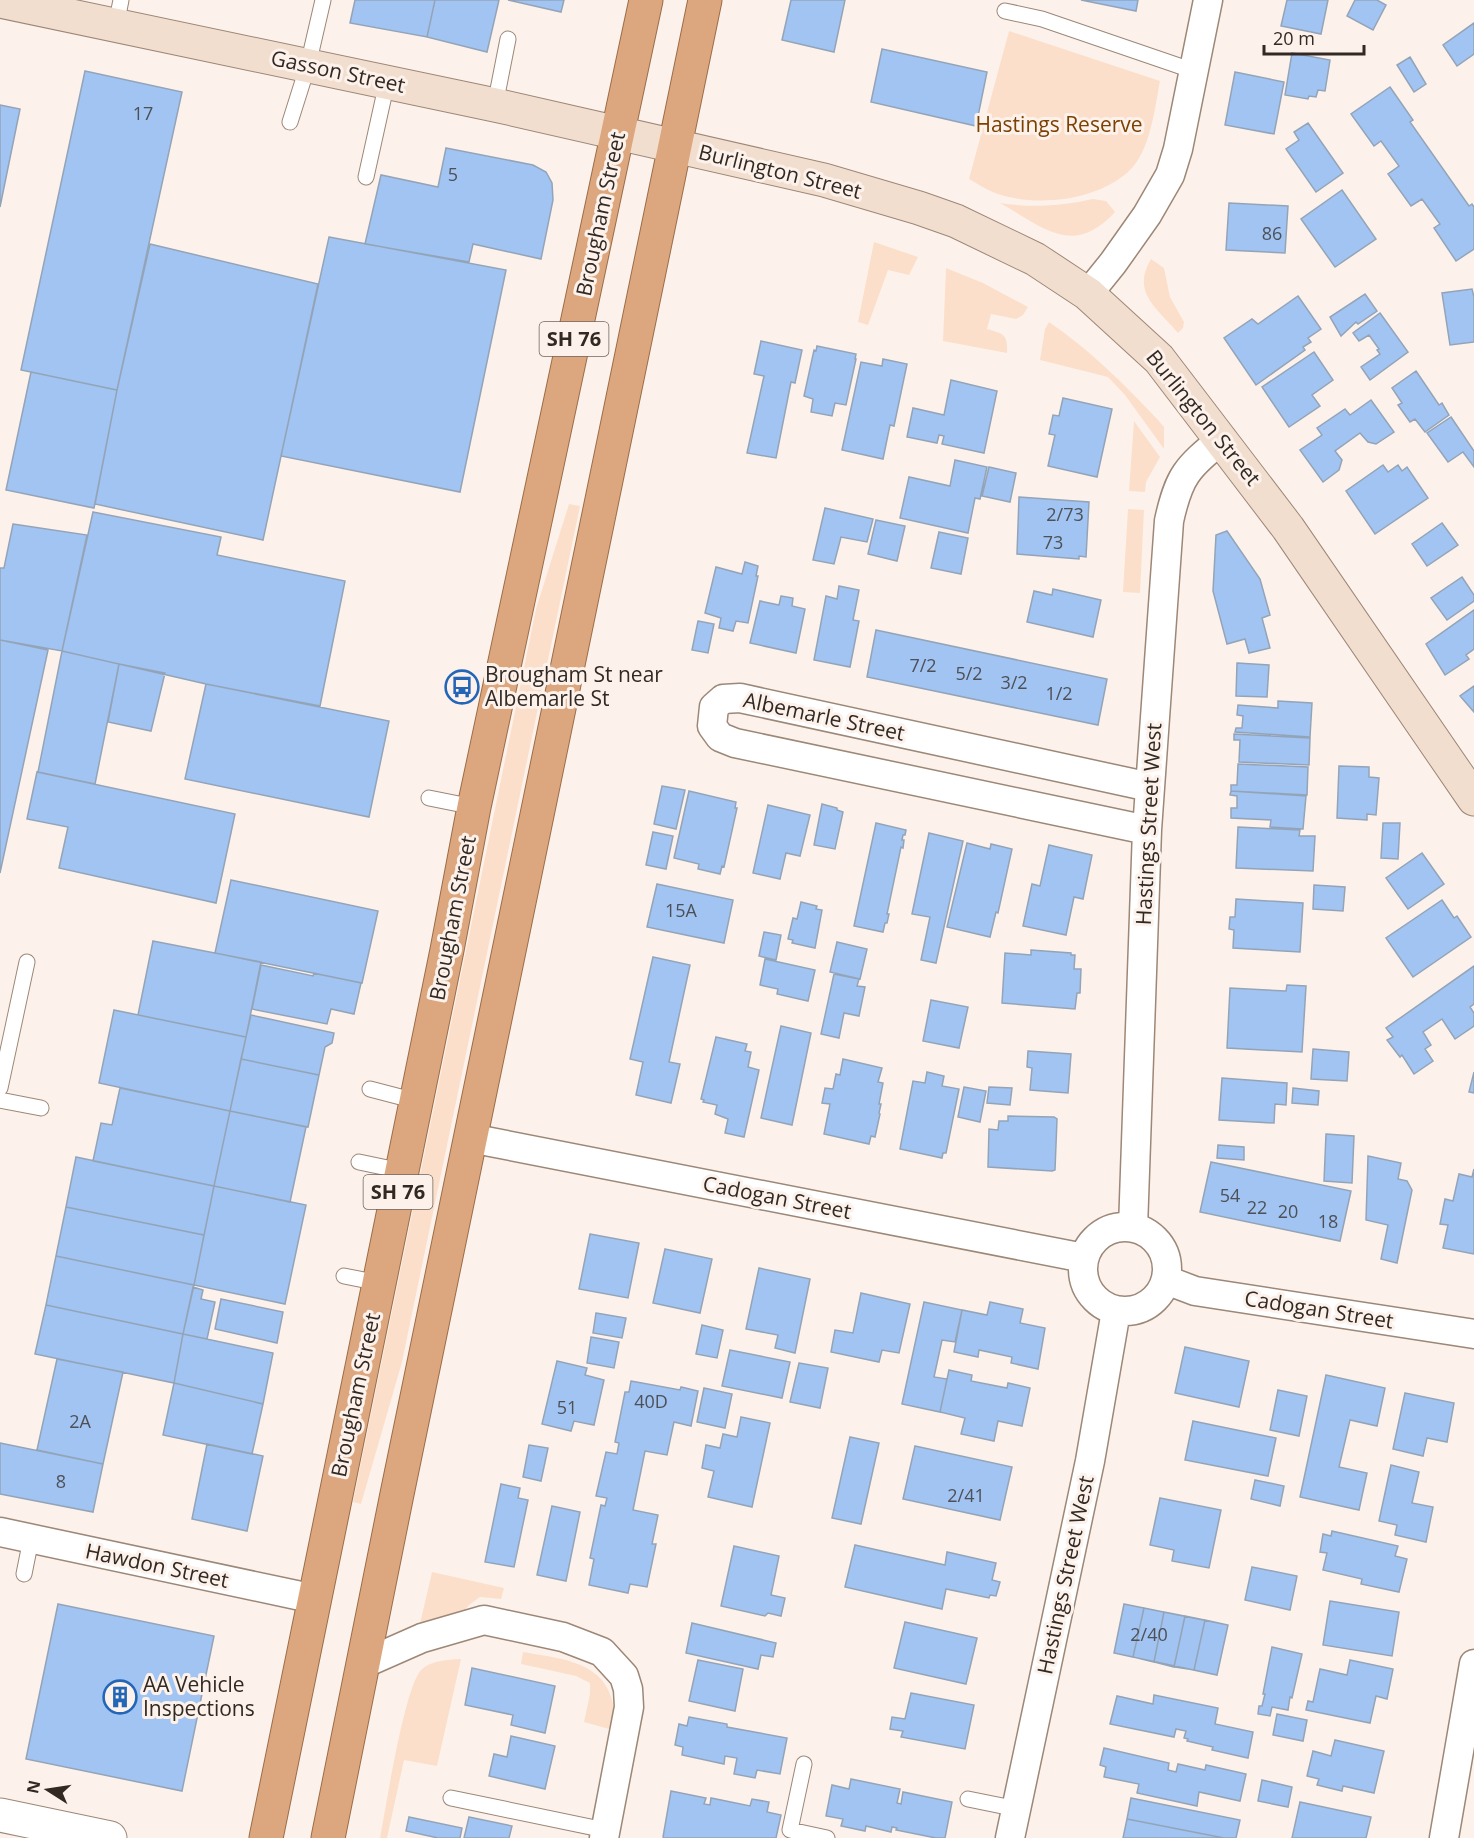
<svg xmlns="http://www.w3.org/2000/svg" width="1474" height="1838" font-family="'Open Sans',sans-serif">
	<rect width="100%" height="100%" fill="#fcf2eb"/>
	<path fill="#fcdfca" d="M1009 31 1160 81C1155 108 1150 152 1129 171 1097 201 1037 207 998 194 988 191 978 184 969 179Z
		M1093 199 1106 201 1115 212C1073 258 1043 227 1000 203 1032 208 1061 206 1093 199Z
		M874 242 918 257 909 275 888 270 868 325 858 322Z
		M1151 259 1164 268 1170 297 1184 322 1183 328 1178 333C1157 308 1131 293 1151 259Z
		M946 268 983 283 1028 307 1023 315 1016 319 991 314 987 329C1004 334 1008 334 1007 353L943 341Z
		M1049 322C1090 350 1124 384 1158 420L1164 427V449L1125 395 1108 377 1040 360 1045 329Z
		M1134 421 1160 457 1146 482 1145 492 1129 491Z
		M569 504 580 506 409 1328 402 1362 361 1504 353 1502 536 609Z
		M1128 509 1144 510 1140 593 1123 592Z
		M432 1572 504 1588 501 1599 480 1597 469 1605 457 1620 419 1628Z
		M523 1652C555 1658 600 1660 611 1697 615 1708 614 1719 609 1729L584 1722 590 1694V1683L576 1676 521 1664Z
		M461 1659 437 1766 404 1760 387 1838H380C386 1807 404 1689 421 1670 431 1660 447 1660 461 1659Z"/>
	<path fill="#a1c4f2" stroke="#94a4b8" stroke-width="1.5" d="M355 0H435L427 37 350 23Z
		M435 0H499L487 52 427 37Z
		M508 0H564L561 12Z
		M791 0H845L834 52 782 40Z
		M1081 0H1138L1136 11Z
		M1287 0H1328L1321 34 1281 26Z
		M1355 0H1377L1386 5 1373 30 1347 16Z
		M1474 23V54L1457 66 1443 45Z
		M882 49 987 72 976 126 871 102Z
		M1292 53 1330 60 1325 91 1318 90 1316 97 1309 96 1308 99 1285 95Z
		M1410 57 1426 84 1414 92 1397 65Z
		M85 71 182 92 117 390 21 370Z
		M1235 72 1284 82 1274 134 1225 125Z
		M1390 87 1413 120 1410 122 1469 206 1472 204 1474 207V249L1456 261 1434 228 1440 224 1422 199 1411 206 1388 174 1399 166 1381 141 1374 146 1351 114Z
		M0 105 20 109 0 207Z
		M1308 123 1343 173 1316 192 1286 149 1299 140 1294 132Z
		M446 148 533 165 546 172 552 183 553 200 541 259 473 244 469 262 365 244 381 175 438 187Z
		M1342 190 1376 239 1335 267 1301 219Z
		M1229 203 1288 206 1285 253 1226 250Z
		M329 237 506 270 460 492 281 456Z
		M150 244 318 284 263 540 95 504 117 390Z
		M1472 289 1474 297V342L1450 345 1442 293Z
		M1365 294 1377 311 1358 324 1356 322 1341 336 1330 317Z
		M1298 296 1321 329 1308 338 1311 342 1303 347 1305 350 1256 385 1224 338 1252 319 1258 324Z
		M1380 313 1408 352 1370 380 1361 367 1380 354 1377 350 1379 349 1369 335 1359 341 1353 333Z
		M761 341 802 350 795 383 791 382 776 458 747 453 764 376 754 374Z
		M817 346 856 354 855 359H856L846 405 835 403 832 416 811 412 813 399 804 396 814 350 816 351Z
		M1314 352 1333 380 1312 395 1320 406 1289 427 1262 387Z
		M883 359 907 364 894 426 890 425 883 459 842 450 861 362 882 366Z
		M1416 371 1439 405 1442 403 1449 415 1425 432 1415 419 1410 422 1398 405 1402 403 1392 388Z
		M31 372 117 390 94 508 6 490Z
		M951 380 997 391 984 453 942 444 944 436 939 435 937 443 907 437 913 408 944 415Z
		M1063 398 1112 409 1097 477 1048 466 1055 435 1049 434 1053 415 1059 416Z
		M1371 400 1394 432 1376 444 1368 442 1360 433 1335 451 1342 460 1339 470 1323 482 1300 450 1322 435 1317 428 1345 409 1350 415Z
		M1451 417 1474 451V467L1463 452 1448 462 1427 433Z
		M955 460 987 467 980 499 975 498 968 533 900 518 909 477 950 486Z
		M1383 465 1388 472 1398 465 1402 471 1407 467 1428 498 1375 534 1346 491Z
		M989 467 1016 473 1010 502 982 496Z
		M1019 497 1089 502 1086 557 1079 556V559L1017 554Z
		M825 508 873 519 867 542 841 537 834 564 813 560Z
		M93 512 221 537 217 555 345 581 320 706 206 684 62 651Z
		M876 520 905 526 897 561 868 554Z
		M1442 523 1458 545 1427 566 1412 544Z
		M13 524 87 535 62 651 0 640V568H4Z
		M1227 531 1260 579 1270 615 1262 618 1270 648 1249 653 1245 639 1227 644 1213 591 1216 535Z
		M939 532 968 538 961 574 931 568Z
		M745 562 758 566 756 576H758L748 623 736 621 733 631 719 628 721 618 705 613 716 567 742 574Z
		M1462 577 1474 595V601L1447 620 1431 598Z
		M839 586 859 590 853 620 859 621 850 667 814 660 826 596 837 599Z
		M1053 589 1101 600 1093 637 1027 622 1034 591 1052 595Z
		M781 596 793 598 792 606 805 609 796 653 750 643 760 601 779 605Z
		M1474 610V649L1466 655 1469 659 1445 675 1426 644Z
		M698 621 714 624 708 653 692 650Z
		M876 630 1107 679 1098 725 867 677Z
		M0 640 48 650 0 873Z
		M62 651 119 664 95 784 38 772Z
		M1237 663 1269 665 1267 697 1236 696Z
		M119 664 165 673 151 731 108 722Z
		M206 684 389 721 369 817 185 779Z
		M1474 686V712L1460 696Z
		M1278 701 1312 703 1310 737 1235 732 1236 728H1242L1243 716 1237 715 1238 705 1278 708Z
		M1234 734 1310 738 1309 765 1239 762 1240 740H1234Z
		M1238 764 1308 767 1307 795 1231 791V785H1237Z
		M1339 766 1369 767V777L1379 778 1376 815 1367 814V820L1337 818Z
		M37 772 235 814 216 903 59 868 68 827 27 819Z
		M662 786 685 790 676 829 654 824Z
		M689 791 736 802 735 808H737L724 867 722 866 720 874 698 869 699 864 674 858Z
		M1231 791 1306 796 1303 829 1270 827 1271 820 1231 818V808H1237V796L1230 795Z
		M822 804 837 808V810L843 812 835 849 814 845Z
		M768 805 810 815 800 856 786 853 780 879 753 873Z
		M876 823 906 830 905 835H903L902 840H904L903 848 901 847 887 914H889L887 923H885L883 932 854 926Z
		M1383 823H1400L1398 859 1381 858Z
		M1238 827 1300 830 1299 836H1315L1313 871 1236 868Z
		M653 832 673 836 666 869 646 865Z
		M929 833 963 841 936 963 921 960 930 917 912 914Z
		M967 843 990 849 991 844 1012 849 998 913 996 912 990 937 947 927Z
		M1049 845 1092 855 1083 899 1074 897 1066 935 1023 926 1032 884 1040 886Z
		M1422 853 1444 884 1408 909 1386 878Z
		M231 880 378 911 362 983 215 953Z
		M657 884 733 900 724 943 647 927Z
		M1314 885 1345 887 1343 911 1313 909Z
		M1236 899 1303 903 1300 952 1233 948 1234 930 1229 929 1230 917H1235Z
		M1442 900 1454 918 1457 916 1471 937 1413 977 1386 938Z
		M801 902 817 906 816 909 822 910 815 948 792 943 793 940 788 939 793 918 797 919Z
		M764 932 781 935 776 960 759 956Z
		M153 941 261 962 246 1037 138 1015Z
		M837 942 867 949 860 979 830 972Z
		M1031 950 1071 953V955H1075L1074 969H1081L1080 993H1077L1075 1009 1002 1003 1005 953 1031 955Z
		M653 957 690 965 669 1062 680 1064 671 1103 636 1095 643 1062 630 1059Z
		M765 959 815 970 808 1001 777 994 778 989 760 985Z
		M261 965 313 976 314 973 361 983 354 1014 331 1009 327 1024 252 1009Z
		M1474 966V1004L1470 1007 1474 1013V1026L1455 1039 1442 1019 1423 1032 1431 1045 1425 1049 1433 1061 1414 1074 1402 1055 1400 1057 1387 1040 1393 1037 1386 1028Z
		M834 974 859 979 857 986 865 987 859 1016 844 1013 839 1038 821 1034Z
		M1287 985 1306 986 1302 1052 1227 1048 1230 988 1286 991Z
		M931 1000 968 1007 959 1048 923 1041Z
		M114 1010 246 1037 230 1111 99 1083Z
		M251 1015 334 1033 332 1043 325 1047 319 1075 241 1059Z
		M781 1026 811 1033 792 1125 761 1118Z
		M716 1037 747 1044 745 1051 751 1052 748 1067 759 1070 744 1137 725 1133 728 1119 715 1114 717 1105 703 1102 704 1100 701 1099Z
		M1313 1049 1349 1052 1347 1081 1311 1079Z
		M1028 1051 1071 1054 1068 1093 1030 1090 1032 1068 1027 1067Z
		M241 1059 319 1075 308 1127 230 1111Z
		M843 1059 882 1068 878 1082 883 1083 879 1104H881L879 1113 880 1114 875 1137 871 1136 869 1144 824 1134 830 1104 822 1103 825 1088 833 1089 836 1074 840 1075Z
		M927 1072 944 1076 942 1086 959 1089 946 1153H943L942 1158 900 1149 913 1081 925 1083Z
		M1474 1072V1093L1469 1092Z
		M1222 1078 1287 1083 1286 1105 1275 1104 1274 1123 1219 1120Z
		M964 1087 986 1091 980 1122 958 1117Z
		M989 1087 1012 1088 1010 1105 987 1103Z
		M120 1088 230 1111 214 1186 93 1161 101 1123 112 1125Z
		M1293 1088 1319 1091 1318 1105 1292 1103Z
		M230 1111 306 1127 290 1202 214 1186Z
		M1008 1116 1054 1117 1057 1119 1055 1170 1052 1171 988 1167 989 1129 998 1130 999 1121H1008Z
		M1326 1134 1354 1136 1352 1183 1324 1181Z
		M1218 1145 1244 1147V1160L1217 1158Z
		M1368 1156 1401 1163 1398 1179 1407 1181 1412 1190 1397 1263 1381 1259 1388 1225 1366 1220Z
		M76 1157 214 1186 204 1235 66 1207Z
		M1211 1162 1351 1191 1340 1241 1200 1212Z
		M1474 1169V1254L1443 1248 1448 1225 1440 1224 1445 1199 1453 1201 1459 1174 1472 1177Z
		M214 1186 306 1205 285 1304 194 1285Z
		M66 1207 204 1235 194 1285 56 1256Z
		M590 1234 639 1243 628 1298 579 1289Z
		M665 1249 712 1259 700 1313 653 1303Z
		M56 1256 194 1285 183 1334 46 1305Z
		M759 1268 810 1279 795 1353 775 1348 778 1335 746 1329Z
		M193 1287 203 1290 201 1299 215 1302 207 1339 183 1334Z
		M861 1293 910 1304 899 1353 882 1350 879 1362 831 1352 835 1330 853 1333Z
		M221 1299 283 1312 277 1343 215 1329Z
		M924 1302 962 1310 955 1342 942 1340 934 1377 947 1379 940 1412 902 1404Z
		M990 1302 1023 1309 1020 1323 1045 1328 1038 1369 1011 1363 1012 1357 979 1350 978 1357 954 1352 962 1310 987 1315Z
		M46 1305 183 1334 174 1383 35 1354Z
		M596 1313 626 1318 622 1338 593 1333Z
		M702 1325 723 1330 717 1358 696 1354Z
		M183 1334 273 1353 263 1404 174 1383Z
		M591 1337 619 1342 614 1368 587 1363Z
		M1185 1347 1249 1361 1239 1407 1175 1393Z
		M730 1350 790 1362 782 1398 722 1386Z
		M57 1359 123 1372 103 1464 37 1450Z
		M557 1361 587 1368 585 1375 604 1380 594 1425 574 1421 571 1431 542 1424Z
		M799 1363 828 1368 820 1408 790 1402Z
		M949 1370 972 1375 971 1381 1007 1388 1008 1383 1030 1388 1022 1426 998 1421 994 1441 961 1434 965 1418 940 1412Z
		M1326 1375 1385 1388 1377 1426 1350 1420 1339 1467 1367 1473 1359 1510 1300 1497Z
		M631 1381 680 1390 681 1387 698 1391 691 1426 674 1422 667 1455 645 1451 633 1510 658 1515 652 1544H656L647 1587 630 1584 628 1593 589 1585 594 1559 590 1558 601 1505 605 1506 607 1498 596 1496 606 1452 617 1454 619 1443 615 1442 625 1392H629Z
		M174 1383 263 1404 252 1454 163 1435Z
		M704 1388 732 1394 725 1428 697 1422Z
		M1278 1390 1307 1396 1299 1436 1270 1430Z
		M1405 1393 1454 1403 1447 1442 1427 1438 1423 1456 1393 1449Z
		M741 1417 770 1423 752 1507 708 1497 714 1471 702 1468 706 1445 720 1448 723 1434 737 1437Z
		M1193 1421 1276 1438 1268 1476 1185 1460Z
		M850 1437 879 1443 861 1524 832 1518Z
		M0 1443 103 1464 93 1512 0 1494Z
		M207 1444 263 1456 247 1531 192 1519Z
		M529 1445 548 1448 541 1481 523 1477Z
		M915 1446 1012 1467 1000 1520 903 1499Z
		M1391 1465 1419 1472 1412 1503 1433 1507 1426 1542 1395 1535 1397 1525 1379 1521Z
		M1255 1480 1284 1486 1280 1506 1251 1499Z
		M501 1484 520 1488 518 1498 528 1500 514 1567 485 1562Z
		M1160 1498 1221 1510 1209 1568 1172 1561 1174 1550 1150 1545Z
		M552 1506 580 1512 566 1581 537 1575Z
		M1332 1531 1398 1546 1395 1556 1407 1559 1399 1592 1361 1584 1362 1579 1323 1570 1327 1553 1320 1552 1323 1534 1331 1536Z
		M855 1545 945 1565 947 1552 996 1563 992 1580 1000 1582 996 1596 990 1595 989 1598 946 1589 942 1609 845 1587Z
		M734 1546 779 1556 771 1595 785 1598 781 1616 768 1613 765 1616 721 1606Z
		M1252 1567 1297 1576 1290 1610 1245 1600Z
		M1330 1601 1399 1612 1392 1656 1323 1645Z
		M58 1604 214 1636 182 1791 26 1759Z
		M1124 1604 1228 1625 1217 1675 1114 1653Z
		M1124 1604 1144 1608 1133 1657 1114 1653Z
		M1144 1608 1164 1612 1154 1662 1133 1657Z
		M1164 1612 1185 1616 1174 1667 1154 1662Z
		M1185 1616 1205 1620 1194 1670 1174 1667Z
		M1205 1620 1228 1625 1217 1675 1194 1670Z
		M905 1622 977 1638 966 1684 894 1668Z
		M692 1623 776 1643 773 1657 761 1655 758 1669 686 1653Z
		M1272 1647 1302 1654 1292 1698 1290 1697 1288 1710 1272 1707 1270 1716 1258 1714 1259 1706H1262L1265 1694H1263Z
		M698 1660 743 1669 735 1711 689 1701Z
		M1350 1660 1393 1669 1387 1699 1376 1696 1370 1723 1306 1710 1308 1701 1313 1702 1320 1669 1347 1675Z
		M472 1668 555 1686 545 1733 511 1725 513 1715 465 1705Z
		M911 1693 974 1705 965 1749 901 1737 903 1731 890 1729 892 1717 905 1719Z
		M1154 1695 1218 1708 1215 1724 1253 1732 1248 1758 1212 1750 1213 1747 1187 1741 1188 1739 1184 1738 1186 1731 1176 1729 1174 1737 1110 1724 1117 1696 1153 1704Z
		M1277 1714 1307 1720 1303 1741 1273 1735Z
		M689 1717 727 1724V1727L787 1738 780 1774 757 1770 755 1778 734 1774 737 1758 725 1756 724 1764 682 1755 683 1747 675 1745 679 1724 687 1726Z
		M511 1736 555 1746 545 1789 489 1776 494 1754 507 1757Z
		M1335 1740 1384 1751 1374 1793 1343 1786 1342 1791 1317 1785 1319 1779 1307 1776 1313 1751 1331 1756Z
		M1104 1748 1169 1763 1168 1770 1176 1772 1178 1764 1205 1770 1206 1765 1246 1774 1240 1801 1199 1792 1197 1806 1137 1793 1139 1784 1104 1777 1106 1767 1100 1765Z
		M851 1779 900 1789 897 1803 901 1804 903 1792 952 1802 945 1838H936L896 1830 897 1828 892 1827 891 1832 866 1826 865 1831 841 1826 843 1819 826 1816 832 1785 849 1789Z
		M1262 1780 1292 1787 1288 1807 1258 1801Z
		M671 1791 706 1798 704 1804 710 1805 711 1798 750 1806 752 1799 769 1802 767 1812 781 1815 776 1838H664L663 1837Z
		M1131 1798 1240 1820 1236 1838H1224L1127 1819Z
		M1300 1802 1371 1817 1366 1838H1292Z
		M409 1817 462 1828 460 1838H438L406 1831Z
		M469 1817 512 1826 509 1838H464Z
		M1127 1819 1224 1838H1123Z"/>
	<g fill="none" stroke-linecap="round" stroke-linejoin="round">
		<defs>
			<path id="service" d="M1005 11 1042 19 1194 71
				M116 25 121 0
				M495 105 508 39
				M290 122 308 65 323 0
				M366 177 387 82
				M429 798 474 807
				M0 1088 27 962
				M370 1089 416 1101
				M0 1100 41 1108
				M359 1162 402 1171
				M344 1276 379 1283
				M24 1574 31 1539
				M804 1764 790 1830 827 1838
				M451 1798 605 1830
				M968 1799 1017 1809"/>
			<path id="minor" d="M1088 294 1113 263 1147 215 1170 175 1178 149 1208 0
				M1147 830 735 743 720 737 712 726 714 707 723 699 740 698 1150 787
				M470 1138 1084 1258
				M1083 1269a42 42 0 1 1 84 0a42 42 0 1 1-84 0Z
				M1133 1228 1147 830 1169 521C1179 475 1187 468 1222 439
				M1166 1280 1195 1291 1474 1334
				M0 1532 315 1599
				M363 1664 422 1638 484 1620 563 1637 602 1652 624 1676 628 1689 629 1707 604 1838
				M1010 1838 1090 1461 1116 1311
				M1444 1838 1474 1664"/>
			<path id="tertiary" d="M0 1815 110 1838"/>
			<path id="secondary" d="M0 1 495 105 824 180 919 208 956 221 1035 259 1088 294 1159 359 1288 528 1474 799"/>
			<path id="trunk" d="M266 1838 447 950 474 807 646 0
				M328 1838 397 1494 705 0"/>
		</defs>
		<use href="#service" stroke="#9d8777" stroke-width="17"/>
		<use href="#minor" stroke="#9d8777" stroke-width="31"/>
		<use href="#tertiary" stroke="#9d8777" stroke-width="35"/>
		<use href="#secondary" stroke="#9d8777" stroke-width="35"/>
		<use href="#trunk" stroke="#9b6d49" stroke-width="35"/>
		<use href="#service" stroke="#fff" stroke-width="15"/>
		<use href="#minor" stroke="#fff" stroke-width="28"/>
		<use href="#tertiary" stroke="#fff" stroke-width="33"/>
		<use href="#secondary" stroke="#f2decf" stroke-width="33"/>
		<use href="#trunk" stroke="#dca77e" stroke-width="33"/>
	</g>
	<defs>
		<symbol id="bus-ring" viewBox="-11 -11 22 22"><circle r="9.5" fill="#fcf2eb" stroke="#2366b7" stroke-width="1.5"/><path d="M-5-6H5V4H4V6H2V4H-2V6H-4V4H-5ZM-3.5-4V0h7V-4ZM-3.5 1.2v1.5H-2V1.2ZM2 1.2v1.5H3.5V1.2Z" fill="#2366b7"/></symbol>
		<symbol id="building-ring" viewBox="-11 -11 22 22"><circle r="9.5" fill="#fcf2eb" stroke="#2366b7" stroke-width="1.5"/><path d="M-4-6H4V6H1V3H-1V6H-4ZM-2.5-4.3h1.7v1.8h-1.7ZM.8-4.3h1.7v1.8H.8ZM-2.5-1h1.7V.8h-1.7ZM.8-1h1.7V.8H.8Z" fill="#2366b7"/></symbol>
	</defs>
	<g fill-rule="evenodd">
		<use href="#bus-ring" x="443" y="668" width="38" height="38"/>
		<use href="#building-ring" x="101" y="1678" width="38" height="38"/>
	</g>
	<g text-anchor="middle" stroke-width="6" stroke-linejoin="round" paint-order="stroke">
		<g font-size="18" fill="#4e5057">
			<text x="143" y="120">17</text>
			<text x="453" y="181">5</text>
			<text x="1272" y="240">86</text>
			<text x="1065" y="521">2/73</text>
			<text x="1053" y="549">73</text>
			<text x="923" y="672">7/2</text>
			<text x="969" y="680">5/2</text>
			<text x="1014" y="689">3/2</text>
			<text x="1059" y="700">1/2</text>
			<text x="681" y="917">15A</text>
			<text x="1230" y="1202">54</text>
			<text x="1257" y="1214">22</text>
			<text x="1288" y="1218">20</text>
			<text x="1328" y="1228">18</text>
			<text x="651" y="1408">40D</text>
			<text x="567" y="1414">51</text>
			<text x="80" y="1428">2A</text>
			<text x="61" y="1488">8</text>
			<text x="966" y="1502">2/41</text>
			<text x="1149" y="1641">2/40</text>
		</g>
		<g fill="#fcf2eb" stroke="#6f655f" stroke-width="1.5">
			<rect x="539.5" y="322" width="69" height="34" rx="4.5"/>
			<rect x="363.5" y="1175" width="69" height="34" rx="4.5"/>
		</g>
		<g font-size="20" font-weight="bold" fill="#322923">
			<text x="574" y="346">SH 76</text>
			<text x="398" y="1199">SH 76</text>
		</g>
		<g font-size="21" fill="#322923" stroke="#fcf2eb">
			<text transform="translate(338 72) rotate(12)" y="7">Gasson Street</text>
			<text transform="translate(780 172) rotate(14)" y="7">Burlington Street</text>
			<text transform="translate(601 214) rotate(-78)" y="7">Brougham Street</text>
			<text transform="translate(1203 418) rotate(51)" y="7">Burlington Street</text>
			<text transform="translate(824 717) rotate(12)" y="7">Albemarle Street</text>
			<text transform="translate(1149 824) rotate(-87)" y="7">Hastings Street West</text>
			<text transform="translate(453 918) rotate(-79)" y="7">Brougham Street</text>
			<text transform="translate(777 1198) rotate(11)" y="7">Cadogan Street</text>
			<text transform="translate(1319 1310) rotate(9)" y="7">Cadogan Street</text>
			<text transform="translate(356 1395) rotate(-78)" y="7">Brougham Street</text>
			<text transform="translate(157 1566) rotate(12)" y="7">Hawdon Street</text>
			<text transform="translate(1066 1575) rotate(-78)" y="7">Hastings Street West</text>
		</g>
		<g font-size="21" fill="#7c4102" stroke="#fcf2eb">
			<text x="1059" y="132">Hastings Reserve</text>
		</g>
		<g font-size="21" fill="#322923" stroke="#fcf2eb" text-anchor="start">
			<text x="485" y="682">Brougham St near<tspan x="485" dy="24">Albemarle St</tspan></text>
			<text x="143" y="1692">AA Vehicle<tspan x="143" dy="24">Inspections</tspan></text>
		</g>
	</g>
	<g transform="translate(48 1790) rotate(282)" stroke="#fcf2eb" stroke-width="4.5" paint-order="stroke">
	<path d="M0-4.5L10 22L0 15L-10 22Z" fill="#322923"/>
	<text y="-9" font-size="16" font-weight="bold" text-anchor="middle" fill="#322923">N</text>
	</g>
	<path d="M1264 45v9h100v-9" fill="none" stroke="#322923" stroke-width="3"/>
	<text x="1273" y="45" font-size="18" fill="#322923" stroke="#fcf2eb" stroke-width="4.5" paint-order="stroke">20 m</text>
</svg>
